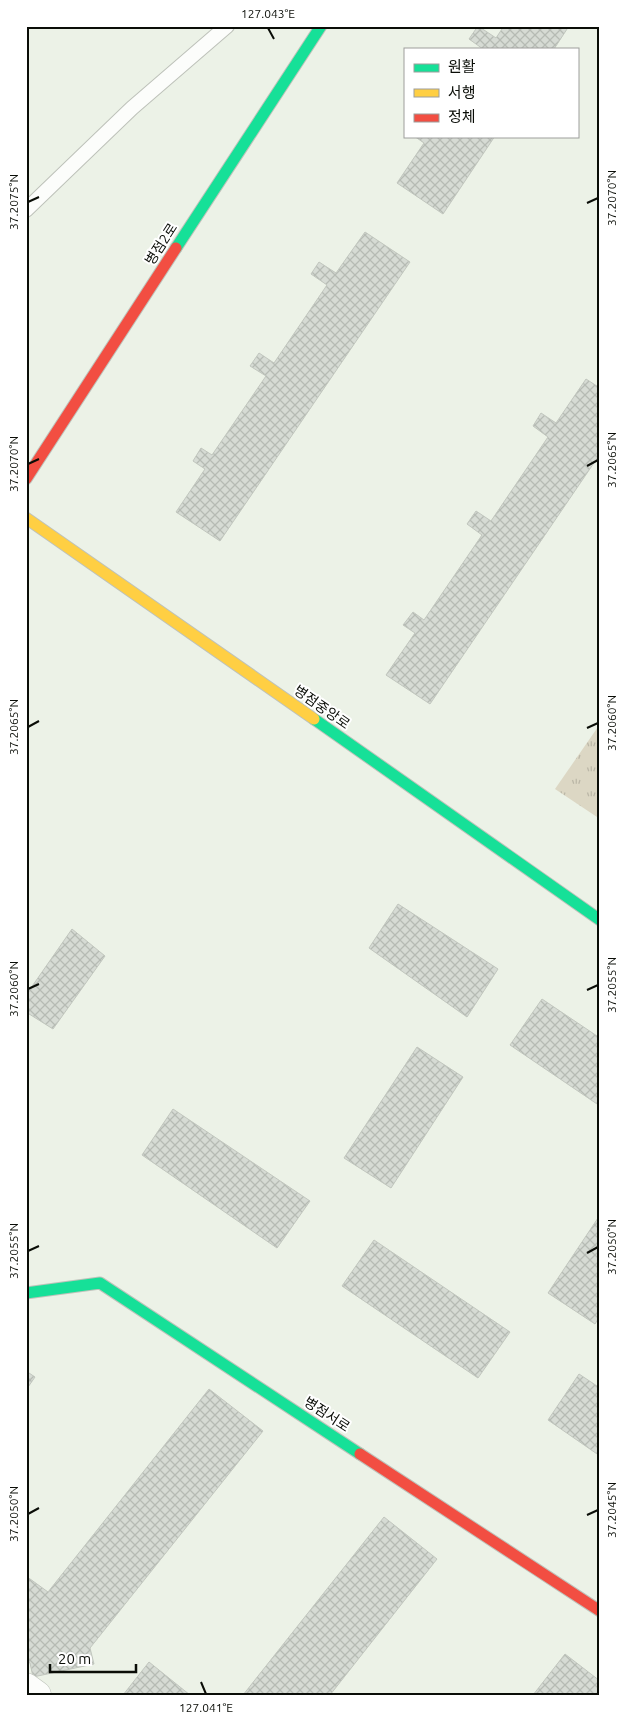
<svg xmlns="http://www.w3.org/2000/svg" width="626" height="1721" font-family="Ubuntu,'Noto Sans KR',sans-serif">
	<defs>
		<pattern id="grass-tufts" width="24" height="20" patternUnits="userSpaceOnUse" patternTransform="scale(1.25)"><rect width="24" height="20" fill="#dcd7c4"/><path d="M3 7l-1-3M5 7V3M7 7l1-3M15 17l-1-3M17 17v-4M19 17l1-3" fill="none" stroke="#bbb7a7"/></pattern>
		<pattern id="building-cross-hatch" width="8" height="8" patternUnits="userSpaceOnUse" patternTransform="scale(1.25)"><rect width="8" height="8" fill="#d6dbd4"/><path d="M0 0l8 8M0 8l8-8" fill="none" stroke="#b6bbb4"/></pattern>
	</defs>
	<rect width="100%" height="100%" fill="#ecf2e7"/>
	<path fill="url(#grass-tufts)" d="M600 724V819L555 789Z"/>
	<path fill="url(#building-cross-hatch)" stroke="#c1c6be" d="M478 26 496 38 504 26H569L554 49H483L469 39Z
		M414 136H495L443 214 397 183 424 143Z
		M365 232 410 262 220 541 176 512 205 469 193 461 201 448 212 455 266 376 250 366 259 353 274 363 327 285 311 274 319 262 336 273Z
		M586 379 600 388V454L430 704 386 675 415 633 403 625 413 612 424 620 482 535 467 524 476 511 491 521 548 437 533 426 541 413 556 423Z
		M398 904 498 969 467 1017 369 948Z
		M72 929 105 956 53 1029 26 1012V995Z
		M542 999 600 1038V1106L510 1045Z
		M417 1047 463 1077 391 1188 344 1158Z
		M173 1109 310 1201 277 1248 142 1155Z
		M600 1215V1316L595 1324 548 1293Z
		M374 1240 510 1332 478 1378 342 1286Z
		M26 1371 35 1377 26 1390Z
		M579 1374 600 1388V1456L548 1420Z
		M209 1389 263 1431 90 1648 94 1664 33 1677 30 1663 26 1660V1576L48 1592Z
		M384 1517 437 1559 330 1695H243Z
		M565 1654 600 1681V1695H533Z
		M149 1662 190 1695H123Z"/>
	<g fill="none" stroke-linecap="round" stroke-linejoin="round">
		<defs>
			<path id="lane" d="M26 210 132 108 227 26"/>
			<path id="street" d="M26 1687 37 1695"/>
			<path id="fast" d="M176 248 321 26
				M314 719 600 920
				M26 1293 100 1283 360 1454"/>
			<path id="slow" d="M26 518 314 719"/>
			<path id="jam" d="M26 479 176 248
				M360 1454 600 1611"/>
		</defs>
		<use href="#lane" stroke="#bec2ba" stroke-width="16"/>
		<use href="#street" stroke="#bec2ba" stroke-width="29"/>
		<use href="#fast" stroke="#bec2ba" stroke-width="13"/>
		<use href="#slow" stroke="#bec2ba" stroke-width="13"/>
		<use href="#jam" stroke="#bec2ba" stroke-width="13"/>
		<use href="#lane" stroke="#fcfdfb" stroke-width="14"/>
		<use href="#street" stroke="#fcfdfb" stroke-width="28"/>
		<use href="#fast" stroke="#16e098" stroke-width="11"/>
		<use href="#slow" stroke="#ffcf43" stroke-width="11"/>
		<use href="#jam" stroke="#f24e42" stroke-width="11"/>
	</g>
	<path fill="none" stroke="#0a0d07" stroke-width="2" d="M268 28 274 39M28 202 39 197M587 203 598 198M28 464 39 459M587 466 598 460M28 727 39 721M587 728 598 723M28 989 39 984M587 990 598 985M28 1251 39 1246M587 1253 598 1247M28 1514 39 1508M587 1515 598 1510M201 1682 206 1694"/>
	<g text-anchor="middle" stroke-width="4" stroke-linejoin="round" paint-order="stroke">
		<g font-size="14" fill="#0a0d07" stroke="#fff">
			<text transform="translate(161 244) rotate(-57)" y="5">병점2로</text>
			<text transform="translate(322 707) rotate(35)" y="5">병점중앙로</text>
			<text transform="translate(327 1414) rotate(33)" y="5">병점서로</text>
		</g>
	</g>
	<rect width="626" height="1721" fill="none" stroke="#ffffff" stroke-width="55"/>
	<rect x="404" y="48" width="175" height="90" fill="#ffffff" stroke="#9d9e9c"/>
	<rect x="414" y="64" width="25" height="8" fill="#16e098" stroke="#9d9e9c"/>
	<text x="448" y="72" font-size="15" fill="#0a0d07">원활</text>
	<rect x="414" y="89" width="25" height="8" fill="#ffcf43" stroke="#9d9e9c"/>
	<text x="448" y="98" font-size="15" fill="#0a0d07">서행</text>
	<rect x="414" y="114" width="25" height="8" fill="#f24e42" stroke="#9d9e9c"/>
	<text x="448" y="122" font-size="15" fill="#0a0d07">정체</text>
	<path d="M50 1664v8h86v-8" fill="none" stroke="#0a0d07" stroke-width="2.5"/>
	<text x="58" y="1664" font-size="15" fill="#0a0d07" stroke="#ffffff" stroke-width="4" paint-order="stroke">20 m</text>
	<rect x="28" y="28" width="570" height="1666" fill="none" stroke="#0a0d07" stroke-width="2"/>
	<g font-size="12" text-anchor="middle" fill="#0a0d07">
		<text x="268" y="18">127.043°E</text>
		<text transform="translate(612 198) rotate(-90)" y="4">37.2070°N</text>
		<text transform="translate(14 202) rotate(-90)" y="4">37.2075°N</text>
		<text transform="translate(612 460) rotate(-90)" y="4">37.2065°N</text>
		<text transform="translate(14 464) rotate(-90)" y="4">37.2070°N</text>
		<text transform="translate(612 723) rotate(-90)" y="4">37.2060°N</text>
		<text transform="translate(14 727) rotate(-90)" y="4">37.2065°N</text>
		<text transform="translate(612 985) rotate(-90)" y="4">37.2055°N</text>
		<text transform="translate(14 989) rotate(-90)" y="4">37.2060°N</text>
		<text transform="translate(612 1247) rotate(-90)" y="4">37.2050°N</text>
		<text transform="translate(14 1251) rotate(-90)" y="4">37.2055°N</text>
		<text transform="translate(612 1510) rotate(-90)" y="4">37.2045°N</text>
		<text transform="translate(14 1514) rotate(-90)" y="4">37.2050°N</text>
		<text x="206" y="1712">127.041°E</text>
	</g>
</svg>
